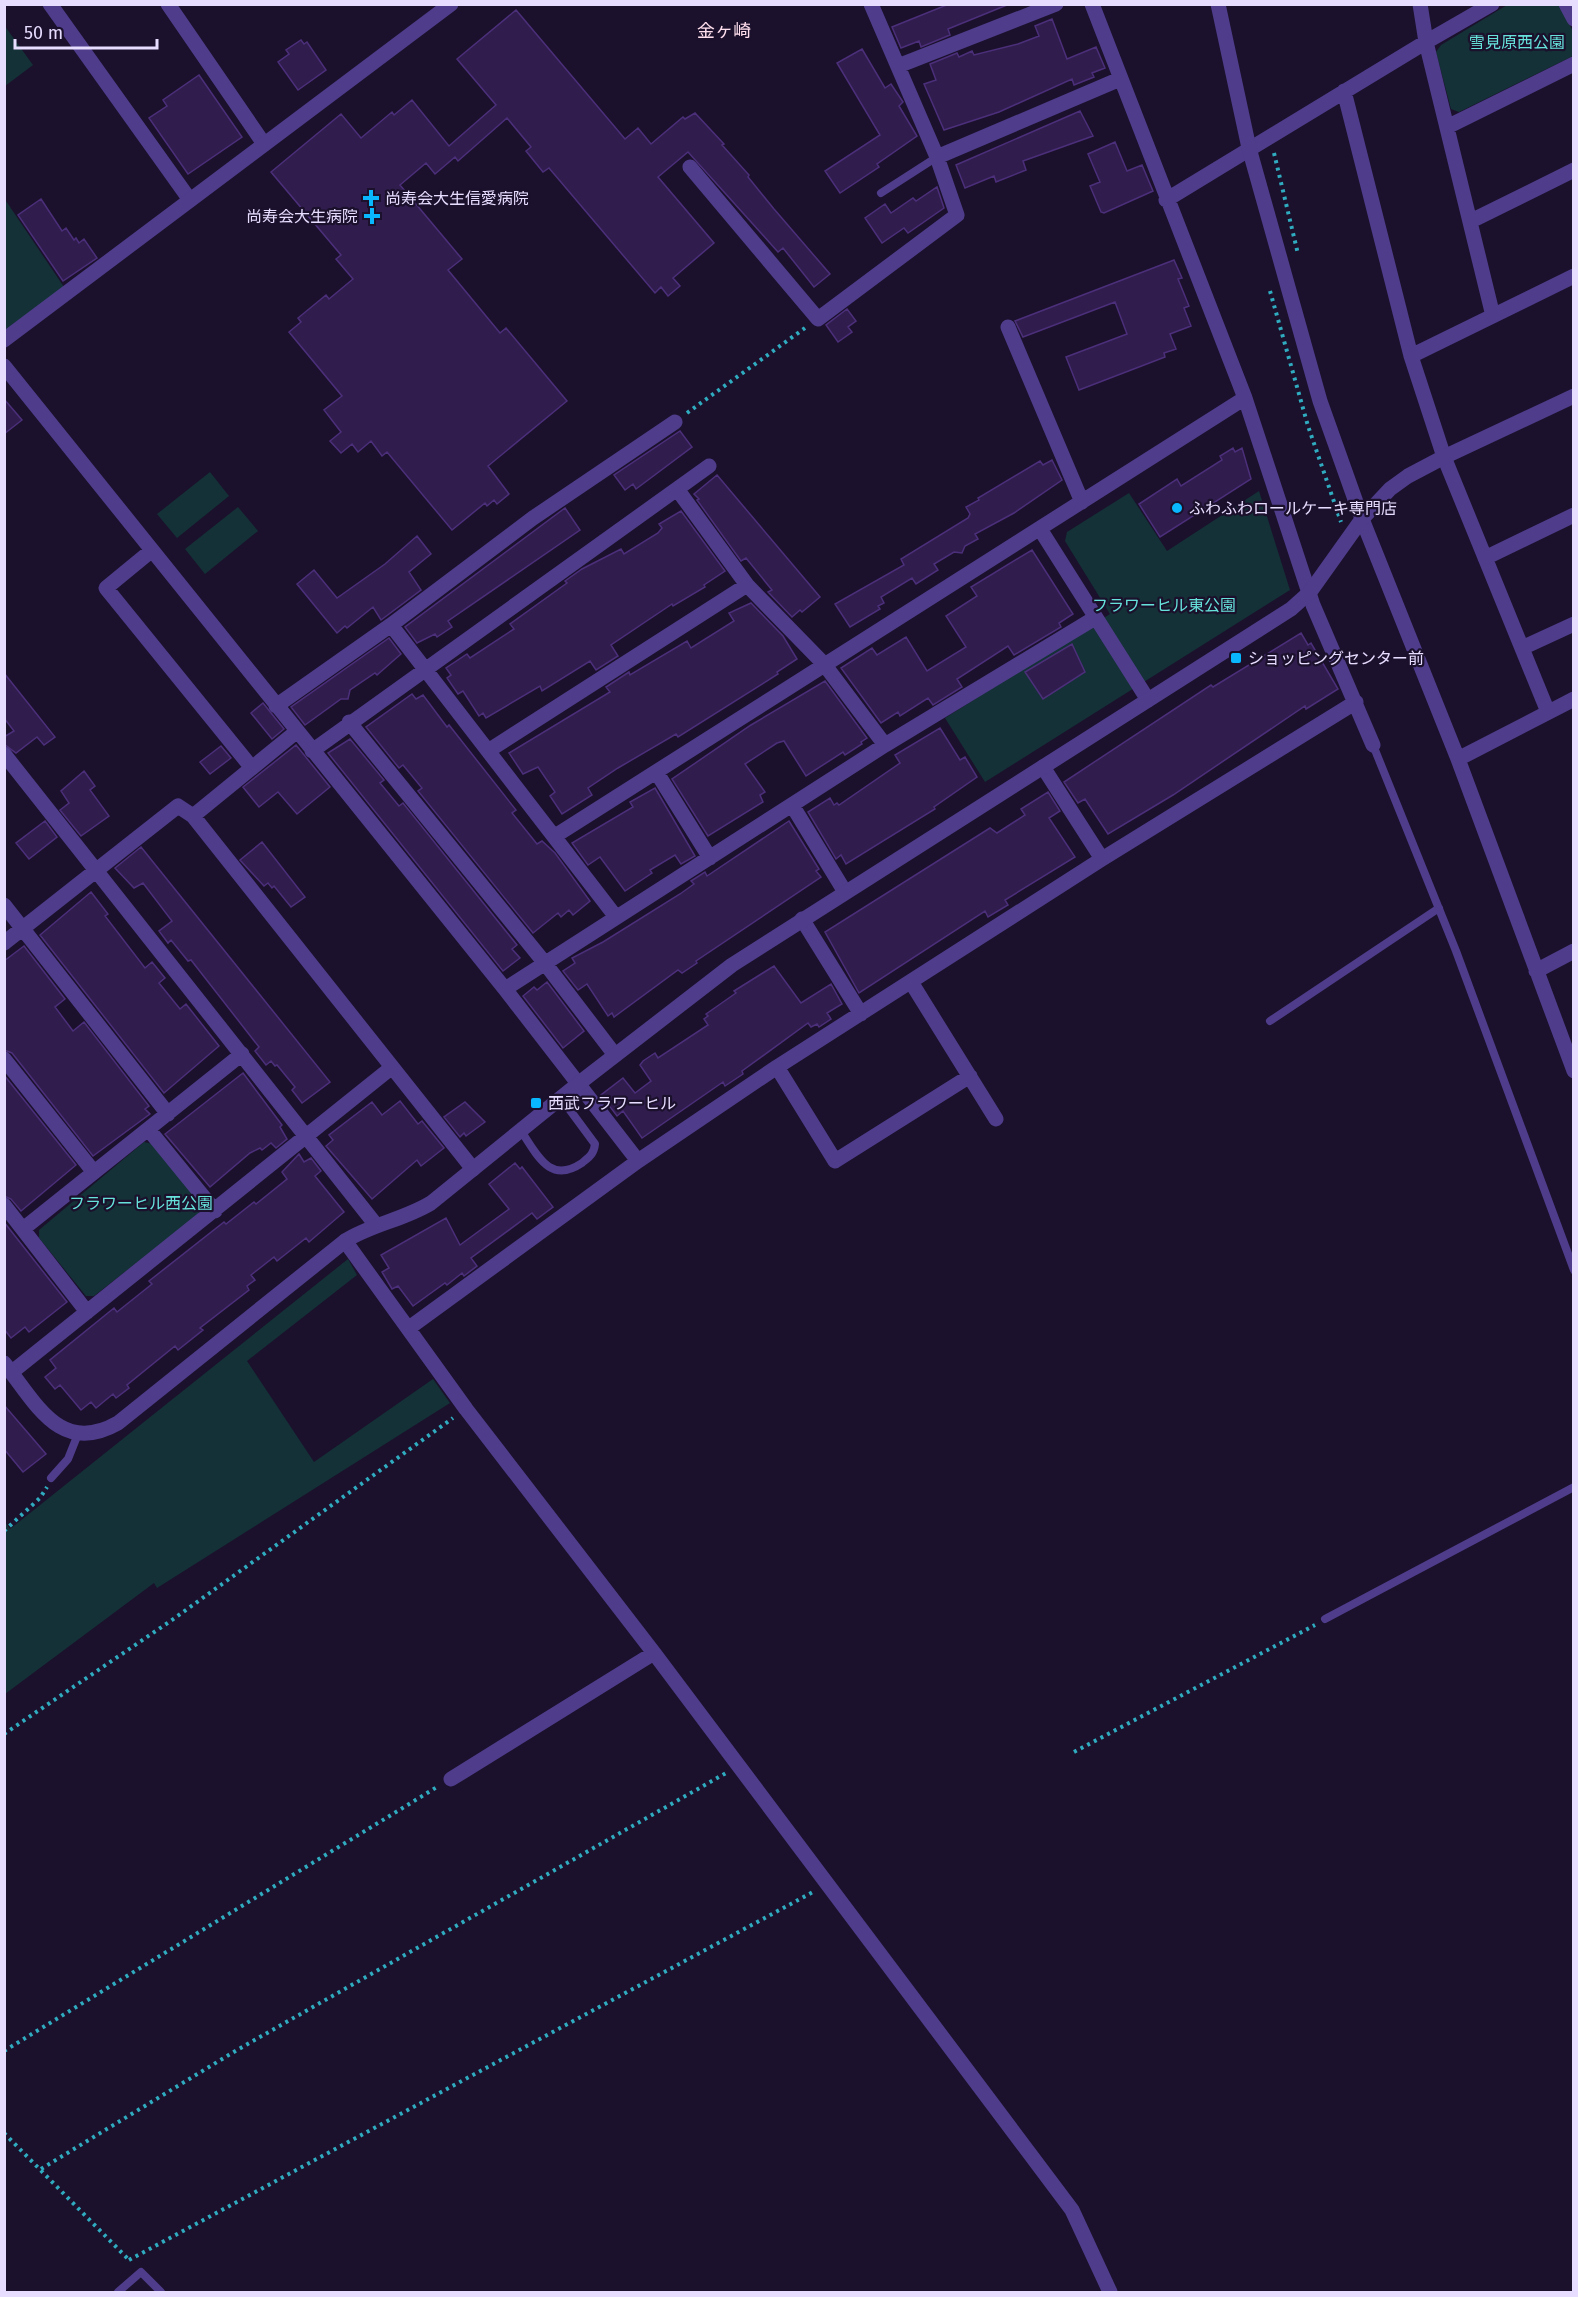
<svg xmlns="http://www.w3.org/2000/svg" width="1578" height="2297" font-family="'Fira Sans','Noto Sans JP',sans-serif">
	<rect width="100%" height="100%" fill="#1b112c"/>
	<path fill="#143137" d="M1507 5H1559L1573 31V56L1459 112 1451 109 1436 52 1441 45Z
		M4 25 33 65 5 86H4Z
		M4 198 64 287 5 330H4Z
		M210 472 229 496 177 538 157 514Z
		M1259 491 1290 590 985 782 945 718 1110 614 1065 541 1067 532 1129 493 1167 551Z
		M238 507 258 531 205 574 185 549Z
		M144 1142 153 1144 200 1204 199 1214 94 1296H86L39 1238V1230Z
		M348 1259 357 1275 247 1361 314 1462 433 1379 450 1403 157 1588 154 1583 5 1694V1522L10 1529Z"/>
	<path fill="#301d4e" stroke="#4c2f7a" stroke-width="1.5" d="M949 4 1007 5 948 29 950 35 921 47 919 41 901 48 892 27Z
		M516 10 625 139 638 128 651 144 683 117 685 119 695 113 724 144 722 145 749 175 748 177 774 209 830 274 814 287 783 248 778 252 688 152 658 177 714 243 673 278 680 286 668 296 661 287 655 293 549 168 543 172 526 151 531 147 507 118 458 161 455 157 435 174 426 163 400 185 462 259 448 270 500 333 506 328 567 401 488 466 509 494 497 504 494 500 487 506 485 503 452 530 387 452 382 456 371 441 358 452 352 444 341 453 330 441 341 432 324 410 342 396 289 332 301 322 298 318 326 295 329 299 353 279 336 259 341 255 271 172 341 114 361 138 392 112 394 115 412 100 449 146 496 105 457 59Z
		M1052 19 1067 59 1096 47 1105 68 1092 73 1094 77 1074 85 1072 79 999 112 944 130 924 84 936 80 930 64 957 53 959 57 972 51 974 55 1018 44 1039 36 1035 26Z
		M301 40 304 44 307 42 326 70 298 90 278 62 289 54 286 50Z
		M862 49 885 88 891 84 903 102 899 106 917 136 877 164 879 167 840 193 825 171 880 135 837 63Z
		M199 75 242 137 188 174 149 118 167 106 163 100Z
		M1080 111 1093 136 1023 161 1026 170 996 182 994 176 965 188 956 165Z
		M1115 142 1127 171 1142 165 1153 191 1104 213 1101 212 1090 186 1100 182 1088 154Z
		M937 187 944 208 908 233 904 228 882 243 865 218 885 204 891 213 913 198 916 201Z
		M41 199 62 231 66 228 74 240 76 238 79 243 84 239 97 258 63 281 18 215Z
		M1174 260 1182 278 1178 279 1189 306 1184 308 1191 326 1170 334 1176 349 1164 353 1165 357 1079 390 1066 357 1127 334 1115 302 1023 337 1015 321Z
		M847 309 856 321 848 327 852 332 838 342 826 325Z
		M4 399 22 420 4 434Z
		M680 431 692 447 636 489 633 484 625 490 614 475Z
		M1233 448 1235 452 1242 448 1251 479 1160 537 1139 504 1177 479 1181 486 1222 460 1220 456Z
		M1052 460 1062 480 1014 513 975 534 978 539 965 546 962 553 954 552 934 564 938 570 916 584 912 578 881 597 884 603 878 606 880 609 850 627 835 604 904 565 901 559 968 518 970 514 966 507 979 500 978 498 1040 461 1043 465Z
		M717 475 820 597 802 612 800 610 792 617 768 592 772 590 746 558 741 561 697 500 699 499 694 494Z
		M565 508 580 530 448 621 452 627 437 637 435 634 417 643 405 627Z
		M681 511 725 571 704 585 705 587 673 606 672 604 611 645 618 656 596 670 590 661 542 691 540 686 486 718 483 713 479 716 463 691 458 694 447 678 451 675 446 668 467 654 470 658 514 629 510 624 567 583 565 581 582 569 621 549 624 554 658 533 662 528 659 524Z
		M417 536 431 554 409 572 421 590 381 620 373 607 347 628 345 626 337 633 297 584 314 570 337 598 385 564Z
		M1032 550 1073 614 1059 623 1061 627 1014 655 1008 646 957 679 962 687 933 705 928 698 900 716 898 712 881 723 841 668 872 648 877 655 906 637 927 671 966 647 946 616 977 596 971 587Z
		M751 603 783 636 797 659 777 672 778 674 678 737 676 734 618 768 588 788 592 795 562 814 550 796 555 792 538 767 523 774 509 753 610 692 606 687 629 672 630 675 687 641 691 648 734 621 729 613Z
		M1301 633 1308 645 1311 643 1338 689 1306 709 1305 706 1173 795 1108 834 1085 799 1078 803 1064 782 1211 685 1213 687Z
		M389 638 401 654 377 675 375 673 350 690 348 699H341L305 725 291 707Z
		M1072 644 1085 672 1043 699 1025 672Z
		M4 673 55 737 44 745 37 737 16 753 4 744V737L14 731 4 718Z
		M825 681 867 738 861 742 862 744 845 755 843 752 806 776 784 741 777 743 745 764 765 792 760 795 763 802 708 836 672 779 751 725Z
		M412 694 416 699 423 695 447 727 449 725 516 810 512 813 537 844 542 841 555 853 590 901 573 915 569 910 561 917 558 913 533 933 418 791 422 788 403 765 399 768 366 727Z
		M263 703 284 729 272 739 251 713Z
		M940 728 960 760 965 757 977 777 934 807 935 809 846 864 841 855 836 859 808 812 830 798 834 805 837 803 839 805 900 763 895 755Z
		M350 739 384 780 380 783 399 806 403 803 517 945 512 949 520 958 503 971 328 753Z
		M296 745 330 787 297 814 278 792 259 807 243 787Z
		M221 746 231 758 210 774 200 762Z
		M84 771 95 786 90 790 109 816 81 836 60 810 69 803 61 791Z
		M655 788 695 856 681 864 675 855 650 870 652 873 625 891 600 857 588 865 572 843 633 807 630 802Z
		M1048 792 1060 811 1049 818 1075 857 1005 900 1008 905 988 917 985 911 859 993 825 932 990 828 997 833 1025 815 1021 809Z
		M45 821 57 837 29 859 16 843Z
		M789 821 819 869 816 871 821 877 696 961 697 963 682 973 678 970 614 1017 612 1013 608 1016 587 984 578 990 563 971 575 963 572 958 603 942 680 894 694 884 691 881 705 872 707 876Z
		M262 842 305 897 291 907 274 886 272 888 268 883 264 886 240 860Z
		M141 847 330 1082 302 1103 292 1090 295 1087 277 1065 275 1066 271 1061 266 1065 255 1051 259 1047 191 960 188 961 171 940 168 943 159 931 172 921 143 883 134 888 115 868Z
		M91 892 108 914 105 916 145 968 152 962 165 978 159 983 180 1009 186 1004 219 1046 164 1093 40 935Z
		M24 946 65 999 55 1007 73 1031 84 1022 149 1106 145 1109 150 1114 93 1156 12 1053 4 1050V961Z
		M774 966 801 1003 831 984 842 1004 827 1013 831 1019 819 1027 817 1024 811 1027 808 1023 742 1071 743 1074 725 1086 723 1082 642 1138 623 1111 617 1116 601 1095 623 1078 635 1093 651 1081 640 1065 643 1061 655 1053 658 1058 708 1025 704 1019 708 1016 706 1014 736 993 734 991Z
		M547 982 584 1031 563 1048 523 996 534 987 537 990Z
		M243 1073 282 1125 280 1127 287 1139 276 1148 271 1143 262 1150 260 1148 250 1153 210 1187 165 1134Z
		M4 1075 76 1165 21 1211 11 1199 4 1196Z
		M400 1101 418 1124 422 1121 444 1148 421 1166 417 1160 372 1199 326 1146 333 1140 329 1135 372 1102 382 1115Z
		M465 1102 485 1122 466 1136 464 1133 460 1137 444 1117Z
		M299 1154 304 1162 311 1158 321 1171 315 1176 344 1212 309 1242 306 1238 277 1261 274 1257 251 1275 255 1280 247 1286 249 1290 200 1328 203 1330 178 1350 175 1346 127 1385 129 1388 116 1398 113 1394 96 1408 91 1402 81 1410 60 1385 55 1389 45 1377 56 1368 50 1360 114 1308 117 1312 152 1284 149 1281 224 1222 226 1224 254 1202 256 1204 287 1179 282 1172Z
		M515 1163 520 1169 522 1167 553 1207 537 1219 532 1213 471 1258 477 1266 464 1276 462 1273 447 1285 445 1283 413 1306 398 1286 392 1289 382 1272 389 1268 381 1255 446 1218 460 1245 509 1209 489 1184Z
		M4 1222 67 1302 29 1332 25 1327 11 1338 4 1329Z
		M4 1405 46 1454 23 1472 4 1449Z"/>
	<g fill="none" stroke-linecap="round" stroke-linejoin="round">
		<path stroke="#30acc0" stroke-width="4" stroke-dasharray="3 4.5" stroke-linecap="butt" d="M1274 153 1298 254
			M1270 291 1308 426 1341 522
			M687 413 805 328
			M4 1531 40 1498 47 1487
			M4 1734 172 1620 453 1418
			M1074 1752 1315 1625
			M4 2051 437 1787
			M4 2133 130 2261
			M41 2169 237 2050 726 1773
			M129 2260 813 1892"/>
		<path stroke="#4f3c8b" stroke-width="8" d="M881 193 937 157
			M1373 745 1456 951 1574 1270
			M1270 1021 1439 908
			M521 1131C537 1154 549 1185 582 1163 589 1157 594 1154 595 1144L561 1098
			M51 1478 68 1459 78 1434
			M1325 1619 1574 1487
			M118 2292 141 2272 161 2292"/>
		<path stroke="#4f3c8b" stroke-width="15" d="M50 4 190 200
			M168 4 264 144
			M1092 4 1245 398 1313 605 1373 745
			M1420 4 1426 42 1493 316
			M1566 4 1574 19
			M898 66 1056 4
			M1344 91 1411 356 1444 457 1548 712
			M1447 127 1574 64
			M937 157 1120 79
			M690 167 818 319 957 215 937 157 871 4
			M1166 200 1426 42 1492 4
			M1471 221 1574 170
			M1008 327 1082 502
			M1411 356 1574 276
			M4 366 505 989 638 1161
			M677 489 747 585 824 664 885 745
			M1362 519 1458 759 1574 1071
			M1040 529 1148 700
			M151 551 106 588 252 768
			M1485 558 1574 515
			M391 625 616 917
			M1522 648 1574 624
			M276 706 391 625 533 518 675 422
			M349 722 544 962 615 1055
			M312 751 709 466
			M488 751 747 585
			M4 754 376 1225
			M1458 759 1574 699
			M1043 767 1102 859
			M657 773 710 858
			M792 805 845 892
			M193 816 296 732
			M555 836 1245 398
			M4 905 168 1114
			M802 919 861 1014
			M4 943 178 806 193 816 473 1169
			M1536 971 1574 951
			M911 982 996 1119
			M505 989 885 745 1095 618
			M4 1059 93 1171
			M777 1067 835 1161 970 1076
			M149 1130 215 1211
			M4 1205 87 1312
			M23 1229 242 1054
			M345 1241 466 1409 654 1653 1072 2210 1110 2292
			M409 1328 638 1161 777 1067 1102 859 1356 702
			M12 1372 391 1068
			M451 1779 654 1653"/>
		<path stroke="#4f3c8b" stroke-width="15" d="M1218 4 1249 148 1320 401 1362 519
			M4 340 451 4
			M4 1363C36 1403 60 1456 118 1423L345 1241C372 1224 403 1220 431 1203L578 1084 732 965 1291 609 1310 592 1362 519 1390 489 1408 476 1444 457 1574 396"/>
	</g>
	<g fill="#09b7ff" stroke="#1b112c" stroke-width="2">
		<path d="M368 189h6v6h6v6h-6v6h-6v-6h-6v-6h6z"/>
		<path d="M369 207h6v6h6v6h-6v6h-6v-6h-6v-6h6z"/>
		<circle cx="1177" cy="508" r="6"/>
		<rect x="1230" y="652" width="12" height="12" rx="3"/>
		<rect x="530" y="1097" width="12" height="12" rx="3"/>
	</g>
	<g text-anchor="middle" stroke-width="4.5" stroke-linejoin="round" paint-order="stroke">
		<g font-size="16" fill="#66e2db" stroke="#1b112c">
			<text x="1517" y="48">雪見原西公園</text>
			<text x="1164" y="611">フラワーヒル東公園</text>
			<text x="141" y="1209">フラワーヒル西公園</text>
		</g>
		<g font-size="16" fill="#e7ddff" stroke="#1b112c" text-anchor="start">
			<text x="385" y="204">尚寿会大生信愛病院</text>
			<text x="358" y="222" text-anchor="end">尚寿会大生病院</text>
			<text x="1189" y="514">ふわふわロールケーキ専門店</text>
			<text x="1248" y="664">ショッピングセンター前</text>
			<text x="548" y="1109">西武フラワーヒル</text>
		</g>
		<g font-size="18" fill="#ffdfed" stroke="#1b112c">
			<text x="724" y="37">金ヶ崎</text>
		</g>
	</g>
	<rect width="1578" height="2297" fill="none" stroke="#e7ddff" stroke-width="12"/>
	<path d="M15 39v9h142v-9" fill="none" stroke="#e7ddff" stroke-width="3"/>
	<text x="24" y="39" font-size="18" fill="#e7ddff" stroke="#1b112c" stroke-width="4.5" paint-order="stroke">50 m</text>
</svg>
